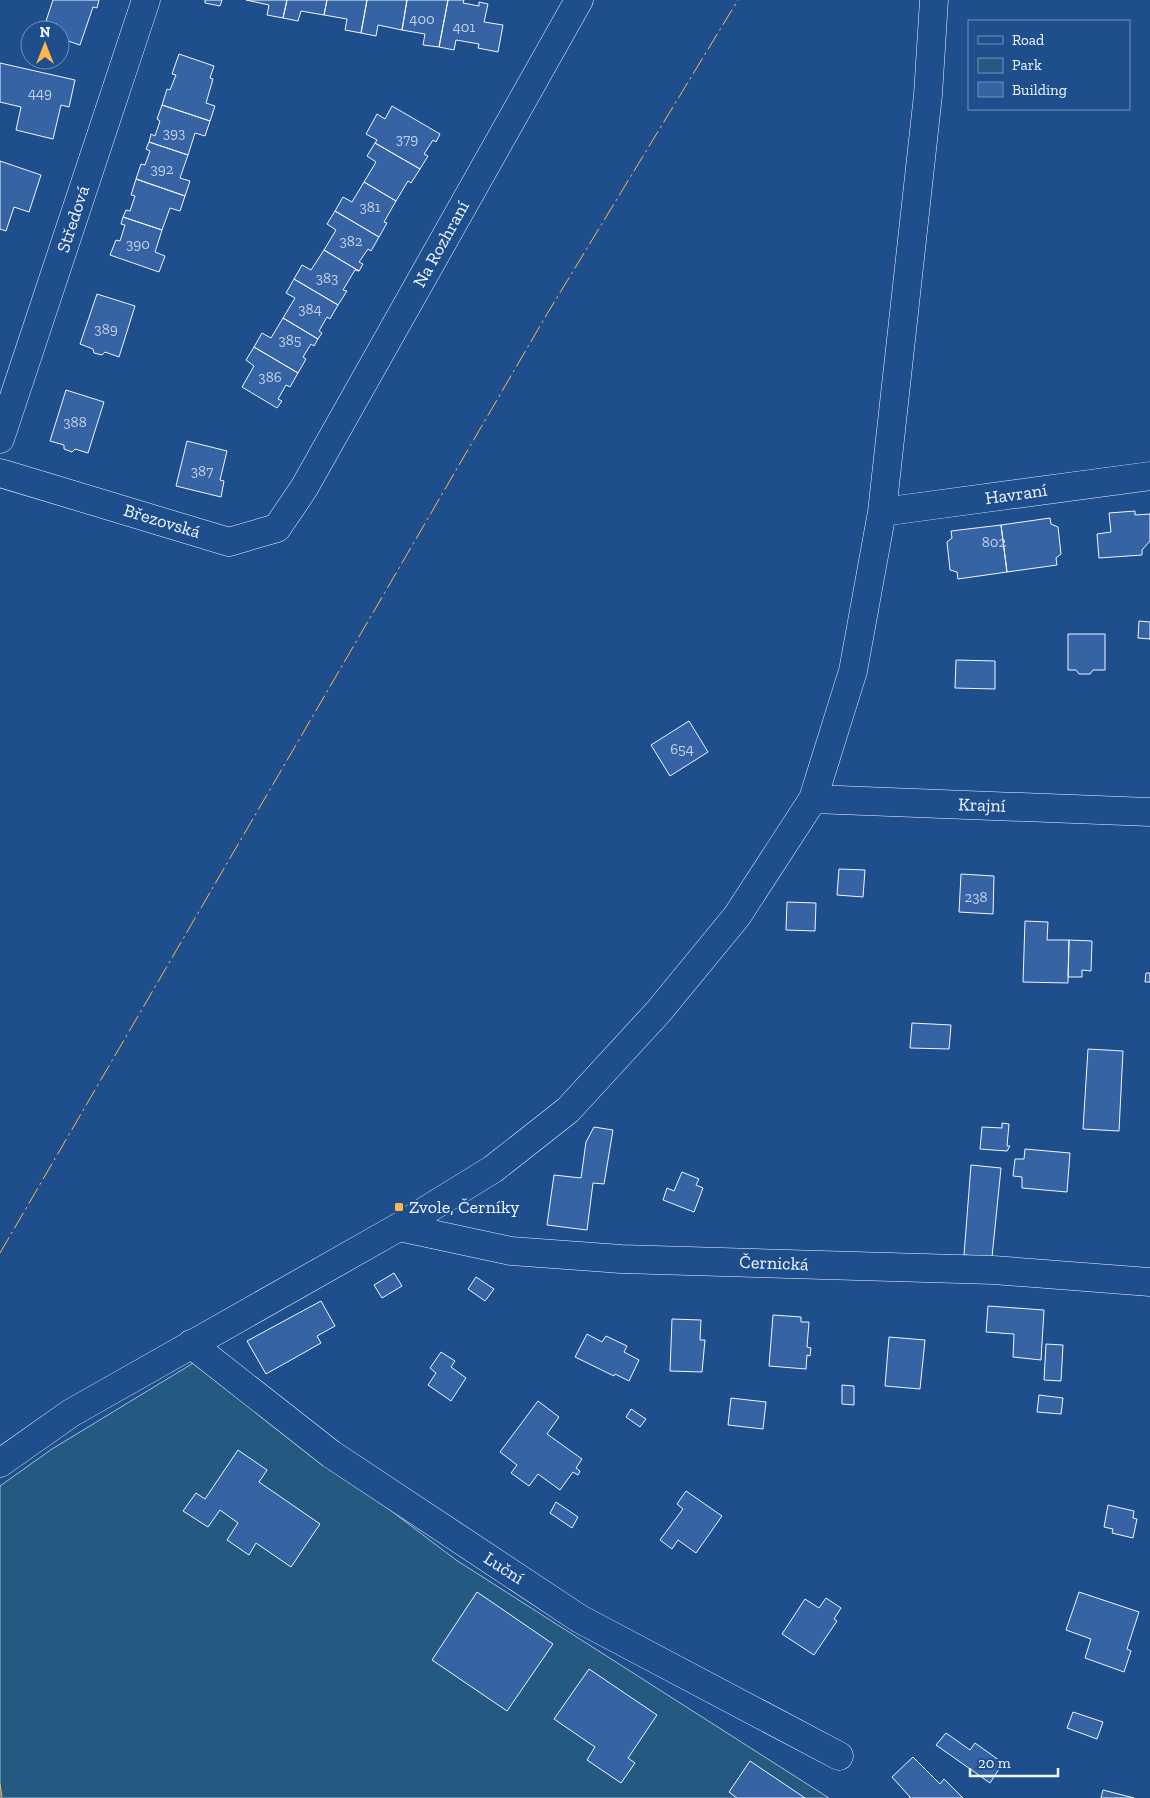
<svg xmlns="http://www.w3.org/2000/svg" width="1150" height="1798" font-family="'Zilla Slab',serif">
	<rect width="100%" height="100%" fill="#1f4e8c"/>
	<path fill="#245a82" stroke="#a8bbd7" d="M195 1362 456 1560 829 1798H0V1486L52 1449Z"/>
	<path fill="#3563a3" stroke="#f2f6ff" d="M53 0H99L97 8 93 7 80 45 68 41 60 43V30H55L57 24 46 21Z
		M205 0H222L220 6 205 3Z
		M246 0H287L283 18 267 15 269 5Z
		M287 0H327L324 15 301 11 298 21 283 18Z
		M327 0H367L361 33 345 30 347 19 324 15Z
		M367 0H407L402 30 378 25 376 36 361 33Z
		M407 0H448L439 47 423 45 425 34 402 30Z
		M448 0H464L463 3 479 6V2L488 4 484 22 503 25 498 52 478 48 479 44 456 40 454 50 439 47Z
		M179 54 214 66 210 78 213 79 206 103 215 106 210 121 162 105 167 89 170 90 176 75 172 74Z
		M0 63 75 80 69 107 61 105 53 139 16 130 21 107 0 102Z
		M162 105 210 121 205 136 195 133 188 155 149 142 151 134 155 136 160 121 157 119Z
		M392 106 440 134 436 142 433 140 424 154 428 156 420 169 375 143 377 140 366 134 377 114 385 119Z
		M149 142 188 155 180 178 190 181 185 196 136 179 141 164 145 165 150 151 146 149Z
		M375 143 420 169 411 183 408 181 396 201 364 182 376 162 367 156Z
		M0 161 41 175 29 212 14 207 6 231 0 229Z
		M136 179 185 196 180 211 170 208 162 230 123 217 126 210 130 211 135 196 131 195Z
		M364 182 396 201 384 222 387 223 379 237 335 211 343 197 352 202Z
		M335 211 379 237 371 251 368 249 359 262 363 264 359 271 324 250 336 230 327 224Z
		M123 217 162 230 155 252 165 256 159 272 110 255 116 240 120 241 125 225 121 224Z
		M324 250 359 271 355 270 343 290 347 291 338 305 294 279 302 265 311 270Z
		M294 279 338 305 330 319 327 317 319 331 322 333 318 339 283 318 295 298 286 293Z
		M97 294 135 306 119 357 105 352 102 355 94 353 93 349 80 344Z
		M283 318 318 339 314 346 311 344 303 357 306 359 298 373 254 347 262 333 271 338Z
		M254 347 298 373 290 387 286 385 278 399 282 401 277 408 242 387 254 366 246 360Z
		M66 390 104 402 88 453 75 449 72 452 64 449V445L50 441Z
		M187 441 227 451 220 480 224 481 221 497 176 486Z
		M1135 511V515L1150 514V541L1142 550V555L1099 558 1097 534 1111 532 1109 513Z
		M1050 518 1051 524 1058 527 1061 554 1056 558 1057 565 1007 572 1001 525Z
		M1001 525 1007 572 958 579 957 572 950 570 947 542 952 538 951 531Z
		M1139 621 1150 622V639L1138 638Z
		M1068 634H1105V670H1093L1090 674H1079L1076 670H1068Z
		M956 660 995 661V689L955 688Z
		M689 721 708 752 670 776 651 745Z
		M839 869 865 870 863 897 837 895Z
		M961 874 994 876 993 914 959 912Z
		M787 902 816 903 815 931 786 930Z
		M1025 921 1048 922 1047 940H1069L1068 983 1023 982Z
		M1069 940 1092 941 1091 971 1082 970V977H1068Z
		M1146 973H1150V982H1145Z
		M912 1023 951 1025 949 1049 910 1048Z
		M1088 1049 1123 1051 1119 1131 1083 1129Z
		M1002 1123 1009 1124 1007 1146H1010L1007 1151 980 1149 982 1127 1002 1128Z
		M594 1127 613 1130 604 1184 593 1183 587 1230 547 1225 554 1175 581 1178 586 1142Z
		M1025 1149 1070 1153 1067 1192 1022 1188V1177L1013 1176 1015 1159H1024Z
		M971 1165 1001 1168 992 1257 964 1255Z
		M682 1172 699 1179 696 1185 703 1188 694 1212 663 1200 667 1188 674 1191Z
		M394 1273 402 1286 382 1298 374 1285Z
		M476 1277 494 1289 485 1301 468 1289Z
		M321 1301 335 1326 317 1336 321 1343 266 1374 247 1341Z
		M988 1306 1044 1310 1041 1360 1013 1357 1014 1334 986 1332Z
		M773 1315 801 1317V1322H809L807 1347 811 1348 810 1356 807 1355 806 1369 769 1366Z
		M672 1319 701 1320 700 1340H705L702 1372 670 1371Z
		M587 1334 602 1342 606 1336 627 1346 624 1352 639 1360 629 1381 615 1374 614 1376 575 1357Z
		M889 1337 925 1340 920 1389 885 1386Z
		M1046 1344 1063 1345 1061 1381 1044 1380Z
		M441 1352 455 1361 451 1367 466 1378 451 1401 428 1385 436 1373 430 1368Z
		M842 1385 854 1386V1405L842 1404Z
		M1039 1395 1063 1398 1061 1414 1037 1412Z
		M731 1398 766 1402 763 1429 728 1425Z
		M538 1401 559 1417 547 1434 582 1459 576 1468 580 1471 578 1475 573 1472 560 1490 538 1474 529 1486 511 1473 517 1465 500 1452Z
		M631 1409 646 1419 640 1427 626 1417Z
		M238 1450 267 1470 259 1482 320 1524 291 1567 256 1543 249 1555 227 1540 238 1523 220 1510 208 1527 183 1511 196 1493 205 1499Z
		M686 1491 722 1516 696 1553 678 1540 672 1549 660 1540 683 1509 677 1504Z
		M556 1502 578 1517 572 1528 550 1513Z
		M1108 1505 1134 1511 1133 1518 1137 1519 1133 1538 1112 1533 1113 1529 1104 1527Z
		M477 1592 553 1644 507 1711 432 1660Z
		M1079 1592 1139 1612 1127 1649 1131 1651 1124 1672 1085 1658 1091 1639 1066 1630Z
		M826 1598 841 1608 834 1619 837 1621 814 1655 782 1634 805 1599 819 1608Z
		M589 1669 657 1715 628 1758 635 1763 621 1783 587 1760 595 1747 554 1719Z
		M1073 1712 1103 1722 1097 1739 1067 1728Z
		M946 1733 970 1750 975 1743 1003 1763 990 1783 936 1745Z
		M913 1757 940 1784 944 1779 963 1798H909L910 1797 892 1777Z
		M750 1761 805 1798H737L729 1792Z
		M1103 1790 1134 1798H1101Z"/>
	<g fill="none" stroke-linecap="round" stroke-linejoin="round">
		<defs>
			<path id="minor" d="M0 439 146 0
				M0 473 229 542 277 528 304 488 579 0
				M882 512 1150 476
				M813 799 1150 812
				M399 1227 511 1251 621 1259 993 1270 1150 1282
				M191 1344 331 1454 580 1619 839 1756
				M0 1463 71 1413 399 1227 493 1169 568 1110 659 1011 737 916 813 799 853 671 882 512 928 95 934 0"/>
		</defs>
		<use href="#minor" stroke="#f2f6ff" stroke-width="29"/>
		<use href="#minor" stroke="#1f4e8c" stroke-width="28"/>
		<path stroke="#ffb74d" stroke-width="1" stroke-dasharray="18 4 2.5 4" stroke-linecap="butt" d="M0 1253 547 314 738 0
			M0 1784 2 1798"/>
	</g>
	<rect fill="#ffb74d" stroke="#1f4e8c" stroke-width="2" x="394" y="1202" width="10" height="10" rx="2.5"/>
	<g text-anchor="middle" stroke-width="4" stroke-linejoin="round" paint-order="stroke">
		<g font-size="15" fill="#c3d1e8">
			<text x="422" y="24">400</text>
			<text x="464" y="32">401</text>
			<text x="40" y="98">449</text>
			<text x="174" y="138">393</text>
			<text x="407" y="144">379</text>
			<text x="162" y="174">392</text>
			<text x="370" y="212">381</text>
			<text x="351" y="246">382</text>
			<text x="138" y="249">390</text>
			<text x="327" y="283">383</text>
			<text x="310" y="314">384</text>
			<text x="106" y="334">389</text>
			<text x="290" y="345">385</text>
			<text x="270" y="382">386</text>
			<text x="75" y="427">388</text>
			<text x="202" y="476">387</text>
			<text x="994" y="547">802</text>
			<text x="682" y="754">654</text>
			<text x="976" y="902">238</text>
		</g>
		<g font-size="18" fill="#f2f6ff" stroke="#1f4e8c">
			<text transform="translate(73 219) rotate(-72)" y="6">Středová</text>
			<text transform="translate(441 244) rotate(-61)" y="6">Na Rozhraní</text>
			<text transform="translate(1016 494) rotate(-8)" y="6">Havraní</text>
			<text transform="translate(162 521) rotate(17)" y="6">Březovská</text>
			<text transform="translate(982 805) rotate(2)" y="6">Krajní</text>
			<text transform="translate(774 1263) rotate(2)" y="6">Černická</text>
			<text transform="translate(504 1568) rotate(33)" y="6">Luční</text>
		</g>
		<g font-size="18" fill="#f2f6ff" stroke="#1f4e8c" text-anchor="start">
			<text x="409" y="1213">Zvole, Černíky</text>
		</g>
	</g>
	<rect x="968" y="20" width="162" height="90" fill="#1f4e8c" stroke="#7391ba"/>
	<rect x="978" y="36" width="25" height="8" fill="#1f4e8c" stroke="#7391ba"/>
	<text x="1012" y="45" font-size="15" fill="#f2f6ff">Road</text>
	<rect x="978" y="58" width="25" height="15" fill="#245a82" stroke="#7391ba"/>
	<text x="1012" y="70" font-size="15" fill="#f2f6ff">Park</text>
	<rect x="978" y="82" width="25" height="15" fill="#3563a3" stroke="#7391ba"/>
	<text x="1012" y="95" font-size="15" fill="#f2f6ff">Building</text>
	<g transform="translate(45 45)"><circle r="24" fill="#1f4e8c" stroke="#7391ba"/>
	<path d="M0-4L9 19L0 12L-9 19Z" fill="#ffb74d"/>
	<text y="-8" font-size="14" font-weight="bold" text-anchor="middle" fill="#f2f6ff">N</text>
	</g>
	<path d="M970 1768v8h88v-8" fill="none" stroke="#f2f6ff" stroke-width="2.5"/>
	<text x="978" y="1768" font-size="15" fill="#f2f6ff" stroke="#1f4e8c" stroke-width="4" paint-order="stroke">20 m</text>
</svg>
